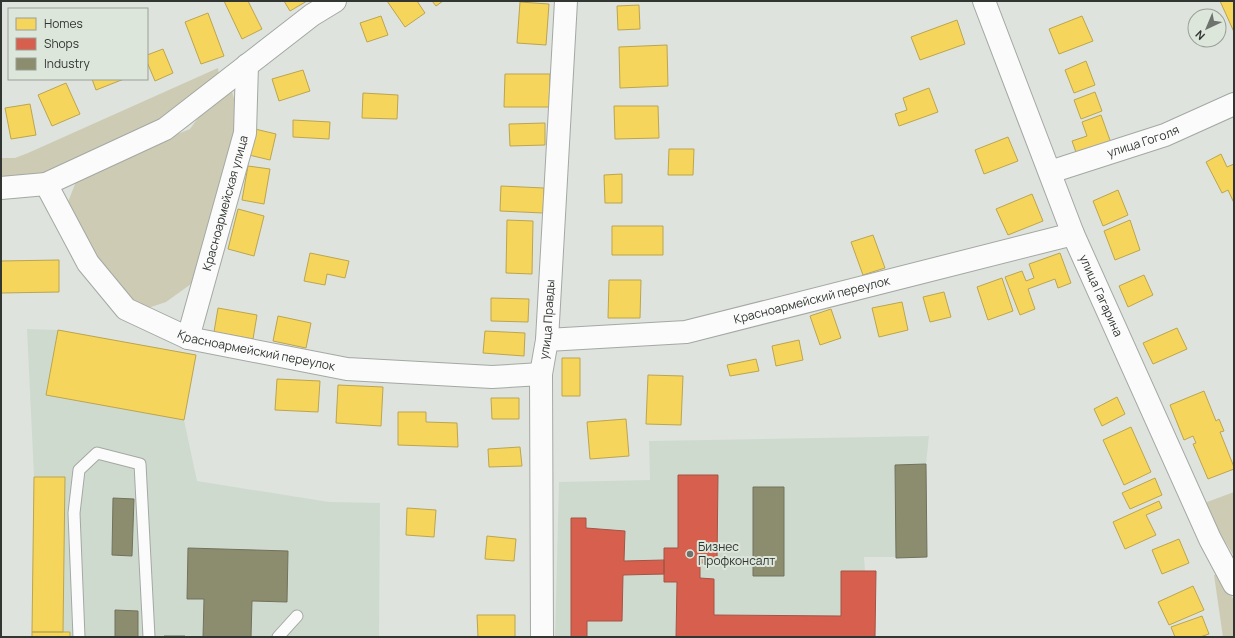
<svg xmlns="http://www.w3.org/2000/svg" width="1235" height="638" font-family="Manrope,sans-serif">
	<rect width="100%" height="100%" fill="#dee3de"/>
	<path fill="#cfdace" d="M27 329 58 330 196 355 184 420 197 481 329 502 380 503 379 637H32L34 477Z
		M929 436 926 464 927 557H864L870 637H555L559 482 650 480 649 441Z"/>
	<path fill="#cdcbb3" d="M218 68 219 77 162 127 77 167 1 186V158H15L28 153Z
		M231 88 237 109 238 133 198 279 166 302 151 307H137L104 272 66 207 79 174 190 129 203 111Z
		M1234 492V556L1218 530 1204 513 1207 507V502Z
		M1221 573 1234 601V637H1223L1214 575Z"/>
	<path fill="#f6d55c" stroke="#bba54f" d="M224 1H248L262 29 242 39Z
		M284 1H307L290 11Z
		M387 1H417L425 13 405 27Z
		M432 1H443L436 6Z
		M1220 1H1234V32Z
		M520 2 549 4 546 45 517 43Z
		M639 5 640 29 618 30 617 6Z
		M208 13 224 56 201 64 185 22Z
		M381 16 388 35 367 42 360 23Z
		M1082 16 1093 41 1059 54 1049 29Z
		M957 20 965 44 920 60 911 37Z
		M667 45 668 86 620 88 619 47Z
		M163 49 173 73 155 81 147 62V55Z
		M1086 61 1095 85 1074 93 1065 70Z
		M303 70 310 91 279 101 272 79Z
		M505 74H550L549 107H504Z
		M92 79H124L96 90Z
		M66 83 80 114 52 126 38 95Z
		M929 88 938 112 899 126 895 114 907 110 903 98Z
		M1095 92 1102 111 1081 119 1074 100Z
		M363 93 398 95 397 119 362 118Z
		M30 104 36 135 11 139 5 108Z
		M614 106H658L659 138 615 139Z
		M1101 115 1111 143 1077 155 1072 141 1087 136 1082 122Z
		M293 120 330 122 329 139 293 137Z
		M545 123V145L510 146 509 124Z
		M255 129 276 134 270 160 249 155Z
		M1008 137 1018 161 984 174 975 150Z
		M669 149H694L693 175H668Z
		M1221 154 1227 167 1234 164V203L1228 190 1222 193 1206 162Z
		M248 166 270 169 264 204 242 200Z
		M622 174V203H605L604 175Z
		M501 186 544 188 543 213 500 211Z
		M1118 190 1128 215 1103 226 1093 201Z
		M1032 194 1043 221 1008 235 996 209Z
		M238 209 264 216 254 256 228 249Z
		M507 220 533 221 532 274 506 273Z
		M1130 220 1140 250 1115 260 1104 231Z
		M612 226H663V255H612Z
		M873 235 885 268 863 275 851 242Z
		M310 253 349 261 345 278 327 274 325 285 304 281Z
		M1060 253 1071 283 1058 288 1055 279 1028 289 1035 309 1020 315 1005 277 1022 271 1026 281 1034 278 1029 264Z
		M59 260V292L1 293V261Z
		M1144 275 1153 295 1128 307 1119 286Z
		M1002 278 1013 311 988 320 977 287Z
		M609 280H641L640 318H608Z
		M944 292 951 317 930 322 923 297Z
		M491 298 529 299 528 322 491 321Z
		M902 302 908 330 879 337 872 308Z
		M218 308 257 315 253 339 214 332Z
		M831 309 841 338 820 345 810 316Z
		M278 316 311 323 306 348 273 341Z
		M1177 328 1187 349 1153 364 1143 343Z
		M58 330 196 355 184 420 46 395Z
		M485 331 525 333 524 356 483 353Z
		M799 340 803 360 776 366 772 346Z
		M562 358H580V396H562Z
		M756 359 759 371 730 376 727 365Z
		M648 375 683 376 681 425 646 424Z
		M277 379 320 381 318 412 275 410Z
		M338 385 383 387 381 426 336 423Z
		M1204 391 1216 421 1219 419 1224 431 1220 432 1234 467V469L1208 479 1193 444 1196 443 1193 436 1184 440 1170 405Z
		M1117 397 1125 414 1102 426 1094 409Z
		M491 398H519V419H492Z
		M398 412H426V422L457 423 458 447 398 445Z
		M626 419 629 456 590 459 587 422Z
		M1131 427 1151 472 1124 485 1103 440Z
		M520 447 522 466 489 467 488 449Z
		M34 477H65L63 632H32Z
		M1155 478 1162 495 1130 509 1122 493Z
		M1159 501 1162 508 1146 515 1156 535 1125 549 1113 522Z
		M407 508 436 510 434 537 406 535Z
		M487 536 516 539 514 561 485 559Z
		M1179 539 1189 563 1162 574 1152 550Z
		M1193 586 1204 610 1169 625 1158 602Z
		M477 615H515V637H478Z
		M1202 616 1209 634 1200 637H1175L1171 627Z
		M32 632H70V637H32Z"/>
	<path fill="#d6604d" stroke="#a55345" d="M678 475H718L717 563H700V578L714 579V615L841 616V571H876L875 637H676L677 582H664V548H678Z
		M571 518H586V528L625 531 624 561 664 560V574L623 575 622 621H587V637H571Z"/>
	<path fill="#8c8c6e" stroke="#71725c" d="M926 464 927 557 896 558 895 465Z
		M753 487H784V576H753Z
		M113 498 134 499 132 556 112 555Z
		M188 548 288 551 287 602 252 601 251 637H203L204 599H187Z
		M115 610 138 611V637H115Z
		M164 636H185V637H164Z"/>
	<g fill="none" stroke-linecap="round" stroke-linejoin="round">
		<defs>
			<path id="service" d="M79 637 74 513 79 470 97 453 140 464 149 637
				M278 637 297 616"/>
			<g id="minor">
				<path id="s1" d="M984 1 1073 234 1210 539 1234 584"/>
				<path id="s2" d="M1050 172 1165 135 1234 104"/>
				<path id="s3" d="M46 184 88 263 126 309 188 338 347 369 492 377 541 374"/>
				<path d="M1 188 46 184 165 129 312 15 335 1"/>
				<path id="s4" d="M188 338 245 133 247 65"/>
				<path id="s5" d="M547 340 686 332 1073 234"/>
				<path id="s6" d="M542 637 541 374 547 340 566 1"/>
			</g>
		</defs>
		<use href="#service" stroke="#a4a8a4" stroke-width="13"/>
		<use href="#minor" stroke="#a4a8a4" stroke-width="24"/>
		<use href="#service" stroke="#fafbfa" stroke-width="11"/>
		<use href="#minor" stroke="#fafbfa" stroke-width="22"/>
	</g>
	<circle fill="#6e736e" stroke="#dde6db" stroke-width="1.5" cx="690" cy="554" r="4"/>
	<g text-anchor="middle" stroke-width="4" stroke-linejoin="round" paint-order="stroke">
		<g font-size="12" fill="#323632" stroke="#dde6db">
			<text dy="4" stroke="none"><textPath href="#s2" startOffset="98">улица Гоголя</textPath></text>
			<text dy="4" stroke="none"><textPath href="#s4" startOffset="140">Красноармейская улица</textPath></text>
			<text dy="4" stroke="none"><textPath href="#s1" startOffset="317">улица Гагарина</textPath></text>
			<text dy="4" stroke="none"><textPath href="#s5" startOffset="269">Красноармейский переулок</textPath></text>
			<text dy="4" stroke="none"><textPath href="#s6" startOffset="318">улица Правды</textPath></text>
			<text dy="4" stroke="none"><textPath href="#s3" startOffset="287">Красноармейский переулок</textPath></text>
		</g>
		<g font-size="12" fill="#323632" stroke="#dde6db" text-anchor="start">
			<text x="698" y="551">Бизнес<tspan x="698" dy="14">Профконсалт</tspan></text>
		</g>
	</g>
	<rect width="1235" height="638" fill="none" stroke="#323632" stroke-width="4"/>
	<rect x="8" y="8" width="140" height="72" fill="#dde6db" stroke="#99a097"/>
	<rect x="16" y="18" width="20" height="12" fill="#f6d55c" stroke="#99a097"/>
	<text x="44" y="28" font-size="12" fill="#323632">Homes</text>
	<rect x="16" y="38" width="20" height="12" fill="#d6604d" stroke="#99a097"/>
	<text x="44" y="48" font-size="12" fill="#323632">Shops</text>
	<rect x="16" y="58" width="20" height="12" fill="#8c8c6e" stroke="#99a097"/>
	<text x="44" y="68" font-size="12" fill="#323632">Industry</text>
	<g transform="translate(1207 28) rotate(224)"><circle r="19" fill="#dde6db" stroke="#99a097"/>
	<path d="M0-3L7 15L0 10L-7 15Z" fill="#6e736e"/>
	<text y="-6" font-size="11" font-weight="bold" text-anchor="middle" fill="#323632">N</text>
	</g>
</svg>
